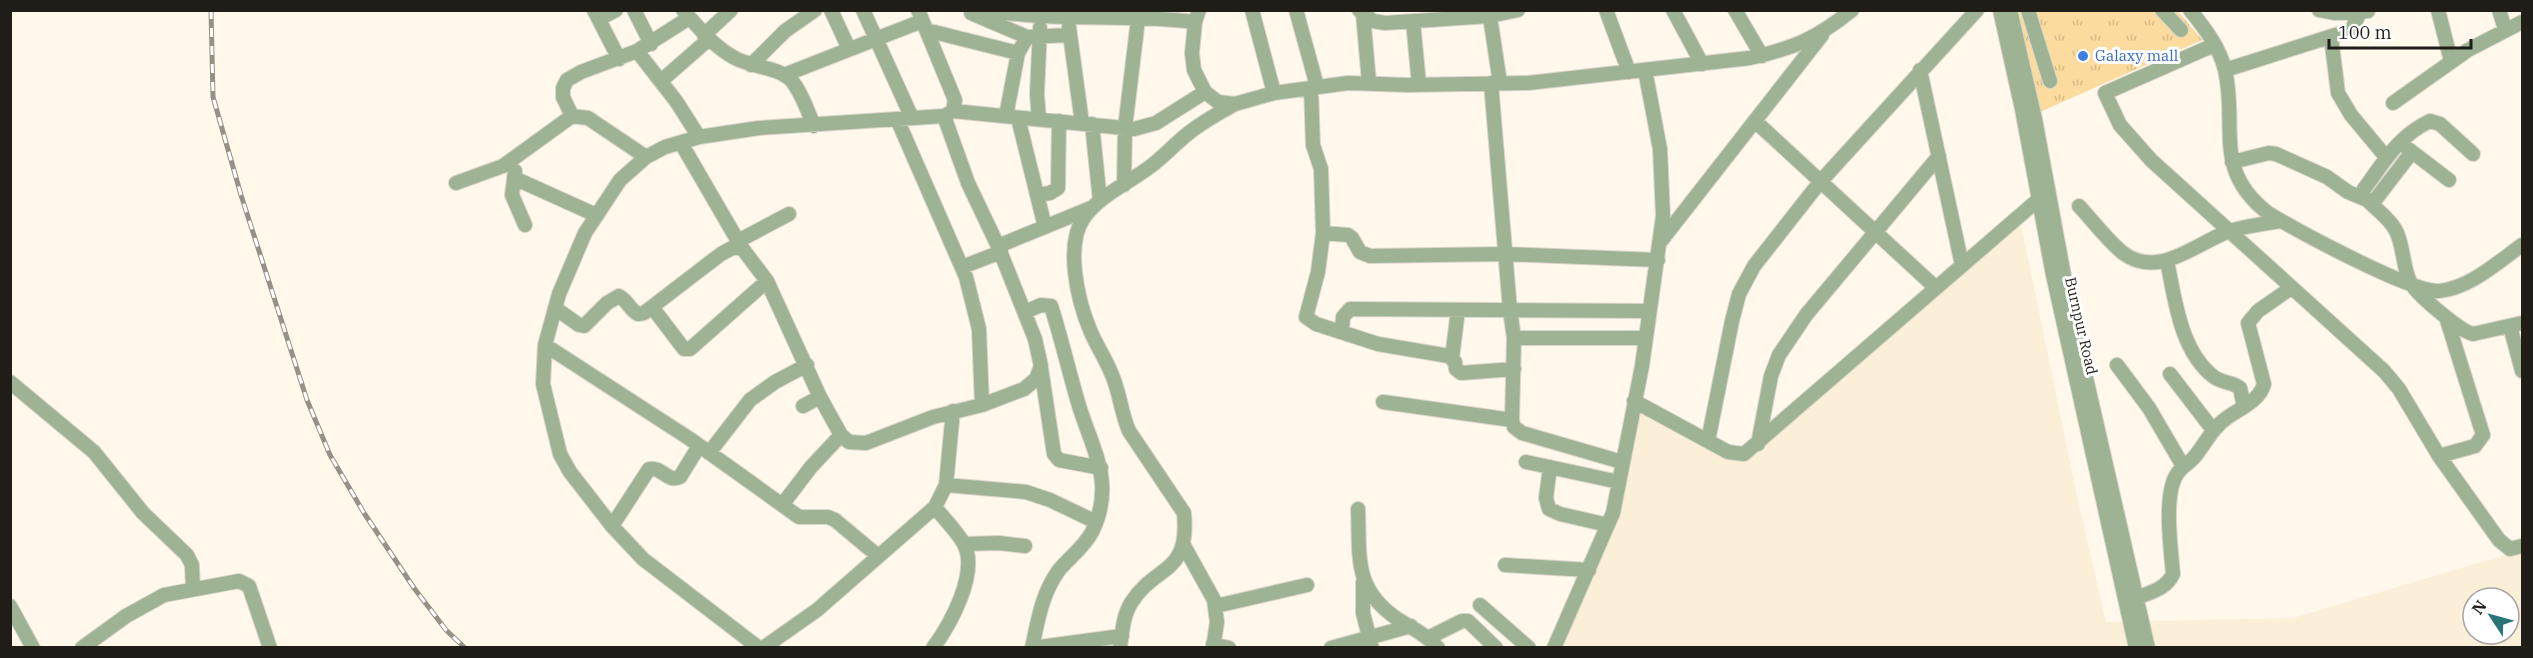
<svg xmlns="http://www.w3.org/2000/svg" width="2533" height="658" font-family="'IBM Plex Serif',serif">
	<defs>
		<pattern id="grass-tufts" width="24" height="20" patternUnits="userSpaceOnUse" patternTransform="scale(1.5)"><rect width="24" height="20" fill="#fcdb9e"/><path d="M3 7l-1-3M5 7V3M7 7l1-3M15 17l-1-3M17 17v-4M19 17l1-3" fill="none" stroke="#d8bc87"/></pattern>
	</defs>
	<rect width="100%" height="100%" fill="#fff8eb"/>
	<path fill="#fbefd8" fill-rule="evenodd" d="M2018 210 2078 501 2106 622 2293 618 2522 550V647L1557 648 1620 507 1633 395 1741 455ZM2473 598H2509V634H2473Z"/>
	<path fill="url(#grass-tufts)" d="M2008 11H2178L2202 40 2031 116Z"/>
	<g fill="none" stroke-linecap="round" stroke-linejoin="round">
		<defs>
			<path id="minor" d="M594 10 619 59
				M634 10 651 44
				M683 10C699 28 714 47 735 58 751 67 778 67 791 80 801 91 808 112 814 126
				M831 10 849 49
				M863 10 912 118
				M1199 10 1195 22 1192 53 1194 70 1205 92 1218 102 1235 104 1274 93 1348 83 1409 85 1528 83 1750 58C1794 48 1816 39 1852 10
				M1252 10 1274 93
				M1296 10 1317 86
				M1359 10 1373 21 1385 23 1490 16 1518 10
				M1489 10 1500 83
				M1606 10 1629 72
				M1673 10 1702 64
				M1735 10 1762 56
				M2000 10 2022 109 2053 275 2136 648
				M2010 10 2035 119 2070 308 2148 648
				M2028 10 2050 81
				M2162 10 2181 30
				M2190 10C2204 27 2220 48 2225 70 2238 127 2212 170 2268 213 2296 230 2412 293 2439 291 2470 288 2498 262 2522 245
				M2319 10 2335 13 2368 11
				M2438 10 2451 61
				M2499 10 2505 29
				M971 13C996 10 1017 15 1041 16 1092 19 1144 15 1195 22
				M973 14 1027 37
				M1363 14 1369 82
				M599 19 616 10
				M1413 21 1419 85
				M1069 27 1082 123
				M926 30 1018 53
				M704 35 731 10
				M2331 37 2338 93 2351 115 2386 157
				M2214 45 2105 93 2120 125 2151 160 2384 371 2399 389 2439 456 2499 540 2510 549 2522 546
				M637 51 676 101 699 137
				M751 65 785 31 815 10
				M1920 70 1962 265
				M2225 70 2345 32 2352 29 2360 12
				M784 75 922 21
				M661 81 709 39
				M1491 83 1510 310 1514 338 1512 420 1514 427 1522 433 1622 462
				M1311 88 1313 145 1321 169 1323 233 1318 272 1306 317 1316 324 1378 344 1449 356 1455 362 1456 369 1461 373 1514 369
				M2393 103 2468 50 2522 22
				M953 111 1134 129 1156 123 1205 92
				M572 116 563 97V88L567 80 581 72 637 51 689 18
				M1006 116 1018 53 1027 37 1070 35
				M1018 118 1045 227
				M897 119 966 277 979 329 982 405
				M1039 119 1037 94 1040 28
				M1755 121 1936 288
				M1092 124 1100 201
				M681 143 742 248
				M2407 148 2449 180
				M2473 154 2440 124 2430 121C2398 136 2384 162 2364 189L2363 195C2372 207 2387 215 2395 229 2404 244 2402 265 2410 282 2416 294 2460 331 2473 334L2522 323
				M2232 162 2269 153 2276 154 2327 177 2348 192 2367 200
				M515 171 512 195 525 225
				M514 178 596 215
				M456 183 503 166 572 116 588 118 646 157
				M1124 185 1125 128 1139 11
				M1037 195 1050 193 1058 188 1059 121
				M2372 204 2412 152
				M2079 206C2093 221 2107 240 2123 253 2159 280 2197 242 2230 231 2246 226 2264 224 2280 221
				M1323 233 1348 235 1352 238 1360 252 1370 256 1505 254 1658 260
				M738 241 789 214
				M1661 241 1822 35
				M998 246 1091 208
				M2167 261C2175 299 2180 351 2214 377 2222 383 2233 382 2240 388L2244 407
				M962 267 1001 252
				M652 307 684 349H690L767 281
				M555 308 579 325 584 326 607 303 619 296C628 301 630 310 638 314L644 313 721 254 732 248H742L767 281 820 397 841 435 849 442 866 443 933 417 982 405 1024 389 1036 379 1041 366 1035 339 998 246 968 183 944 116
				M1025 312 1041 305 1051 306C1061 337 1068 368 1077 399 1090 446 1117 481 1092 532 1084 547 1070 557 1059 570 1042 593 1038 620 1032 648
				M2510 326 2522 371
				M1342 332 1343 317 1350 309 1649 311
				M1514 338H1645
				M545 345 690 439 799 517H828L835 520 878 556
				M1452 358 1458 310
				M2117 365 2149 408 2183 466
				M1041 368 1054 454 1059 460 1101 468
				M2170 374 2213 430
				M10 382 94 452 143 513 187 555 192 565 193 589
				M1634 401 1728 452 1744 454 2039 199
				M1383 402 1512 420
				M803 406 820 397
				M1708 441 1732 321 1739 294 1754 266 1820 182 1977 10
				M1758 444 1771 376 1779 355 1806 315 1939 156
				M709 453 750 400 775 382 807 365
				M2439 456 2475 446 2483 435 2446 317
				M1526 462 1619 482
				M1550 467 1546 498 1549 509 1560 514 1608 525
				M946 485 1026 492 1050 500 1096 522
				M782 505 811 467 841 435
				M1358 509C1360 556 1353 588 1396 618 1411 628 1426 634 1438 648
				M612 526 649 469C662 466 667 483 680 477L699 446
				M964 544 999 543 1025 546
				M1183 544 1214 600 1217 622 1213 648
				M1505 565 1589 570
				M1363 582V613L1372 648
				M2136 598C2151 592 2166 589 2173 574 2171 550 2163 495 2177 474 2182 466 2190 463 2196 455 2207 441 2213 427 2228 417 2241 408 2260 400 2264 384L2248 323 2258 311 2291 288
				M1480 605 1529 648
				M10 606 33 648
				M1216 606 1307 585
				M1428 638 1462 621H1468L1496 648
				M1213 644 1229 648
				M82 648 126 616 164 595 239 581 249 586 270 648
				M759 648 643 559 612 526 570 472 560 454 543 384 545 345 559 294 585 233 620 180 646 157 665 147 699 137 759 128 944 116 953 111 955 100 918 10
				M763 648 817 610 935 507 946 485 953 411
				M933 648C950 625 979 573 964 544 957 531 944 519 935 507
				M1032 648 1122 636
				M1120 648C1122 633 1123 616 1131 603 1156 563 1190 576 1184 513L1129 431C1121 413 1120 393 1112 375 1106 359 1096 345 1090 330 1078 301 1065 247 1083 219 1098 196 1129 183 1151 166 1163 157 1173 146 1185 136 1200 123 1217 114 1235 104
				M1331 648 1411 626
				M1554 648 1613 513 1642 366 1663 216 1660 149 1645 70"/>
		</defs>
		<use href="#minor" stroke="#dbd5c9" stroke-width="16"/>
		<use href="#minor" stroke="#9db393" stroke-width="14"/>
		<defs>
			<path id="rail" d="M211 10 213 97 241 195 307 400 330 455 364 513 414 588 446 630 465 648"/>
		</defs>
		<use href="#rail" stroke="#969187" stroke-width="5"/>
		<use href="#rail" stroke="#fff" stroke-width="3" stroke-dasharray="9" stroke-linecap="butt"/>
	</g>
	<circle fill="#3f7fe0" stroke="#fff" stroke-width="2" cx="2083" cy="56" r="6"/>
	<g text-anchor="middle" stroke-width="6" stroke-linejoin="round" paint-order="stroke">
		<g font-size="15" fill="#366cbe" stroke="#fff" text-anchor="start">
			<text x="2095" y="61">Galaxy mall</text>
		</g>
		<g font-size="15" fill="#201d18" stroke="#fff">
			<text transform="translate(2081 326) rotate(77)" y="5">Burnpur Road</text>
		</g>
	</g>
	<rect width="2533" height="658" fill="none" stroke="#201d18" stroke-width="24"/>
	<g transform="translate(2491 616) rotate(306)"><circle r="28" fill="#ffffff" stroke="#a6a5a3" stroke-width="1.5"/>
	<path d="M0-4.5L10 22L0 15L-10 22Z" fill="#297478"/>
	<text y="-9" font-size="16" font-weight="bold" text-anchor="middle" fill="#201d18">N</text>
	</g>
	<path d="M2329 39v9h142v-9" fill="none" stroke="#201d18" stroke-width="3"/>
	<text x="2338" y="39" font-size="18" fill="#201d18" stroke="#ffffff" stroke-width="4.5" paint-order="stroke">100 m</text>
</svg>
